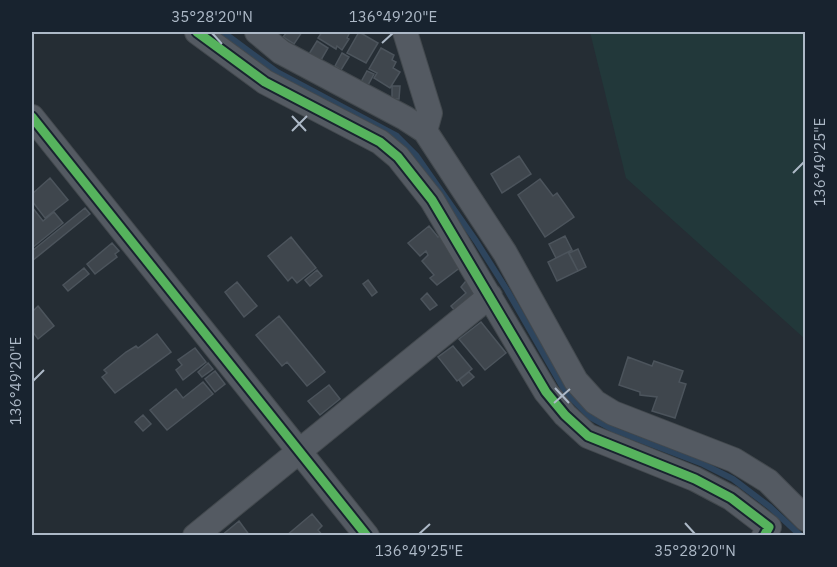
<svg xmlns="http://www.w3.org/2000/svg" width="837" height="567" font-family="'IBM Plex Sans',sans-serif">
	<rect width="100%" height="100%" fill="#252d34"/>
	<path fill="#22383a" d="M590 32H805V339L626 178Z"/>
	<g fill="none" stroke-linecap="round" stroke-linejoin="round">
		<path stroke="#2e455d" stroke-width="6" d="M223 32 277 72 397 136 416 155 476 241 507 290 566 393 590 417 614 430 703 464 733 479 770 507 801 536"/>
	</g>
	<path fill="#3f464d" stroke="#4c545c" stroke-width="1.5" d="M287 32H302L294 44 283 37Z
		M322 32H350L347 38 349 39 342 50 337 46 336 49 318 38Z
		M359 32 378 43 366 63 347 53Z
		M317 41 328 48 321 60 309 54Z
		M381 48 394 55 392 60 396 62 393 68 400 72 390 88 374 78 377 73 369 69Z
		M342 53 349 57 341 70 335 66Z
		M367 71 374 74 368 85 361 82Z
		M392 86H400L399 99H392Z
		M519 156 531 174 502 193 491 174Z
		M50 178 68 200 45 218 32 201V194Z
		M540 179 553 196 557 193 574 217 545 237 518 195Z
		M32 207 43 221 54 212 63 223 32 248Z
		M85 208 90 214 32 261V251Z
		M429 226 438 237 441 235 462 266 437 285 430 278 434 275 422 261 428 255 426 251 420 256 408 243Z
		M565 236 572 250 556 258 549 244Z
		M291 237 316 268 297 283 292 277 288 281 268 256Z
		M112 243 119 251 115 254 117 257 95 274 87 264Z
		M578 249 586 267 578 271 569 253Z
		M568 252 578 271 557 281 548 262Z
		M84 268 89 274 68 291 63 285Z
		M317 270 322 276 310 286 305 280Z
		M368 280 377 292 372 296 363 284Z
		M466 281 477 293 456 312 451 306 466 293 461 287Z
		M237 282 257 306 244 317 225 292Z
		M427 293 437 305 430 310 421 299Z
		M38 306 54 326 38 339 32 331V312Z
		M279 316 325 372 307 386 287 362 282 366 256 335Z
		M481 322 506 353 485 370 459 339Z
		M157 334 171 352 115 393 102 377 107 373 104 370 126 352 136 346 138 348Z
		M453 346 472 369 457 381 438 357Z
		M195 348 206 362 183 380 176 370 182 365 178 360Z
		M628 357 652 366 654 361 683 371 679 382 686 384 675 418 652 411 657 397 640 395V392L619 385Z
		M208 363 213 369 202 377 198 372Z
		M215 371 225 384 215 392 205 379Z
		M469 372 474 377 463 386 459 380Z
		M203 382 213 394 167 430 150 410 176 389 183 398Z
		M329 385 340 399 320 415 308 401Z
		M143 415 151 424 143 431 135 422Z
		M312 514 322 526 318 530 323 536H286Z
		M239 521 250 536H221Z"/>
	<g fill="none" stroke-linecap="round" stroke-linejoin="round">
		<defs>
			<path id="minor" d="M197 32 265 82 380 142 398 157 432 200 546 392 565 415 588 436 695 479 731 498 769 527 764 536
				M257 32 281 52 405 118 425 131 505 253 576 381 595 402 613 413 734 460 768 481 806 519
				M405 32 430 113 425 131
				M32 117 367 536
				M195 536 490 296"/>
		</defs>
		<use href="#minor" stroke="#43494e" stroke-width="26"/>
		<use href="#minor" stroke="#545a62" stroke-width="24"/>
		<defs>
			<path id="cycleway" d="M197 32 265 82 380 142 398 157 432 200 546 392 565 415 588 436 695 479 731 498 769 527 764 536
				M32 117 367 536"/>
		</defs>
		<use href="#cycleway" stroke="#18232f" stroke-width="13"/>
		<use href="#cycleway" stroke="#56b35d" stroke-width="9"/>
	</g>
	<path fill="none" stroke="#adb9c7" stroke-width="2" d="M212 33 222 44M382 43 393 33M292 116 306 131M292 131 307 116M793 173 804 162M33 381 44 370M555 388 569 403M554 403 570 389M685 523 695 534M419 534 430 524"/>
	<rect width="837" height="567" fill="none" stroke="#18232f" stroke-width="66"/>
	<rect x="33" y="33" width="771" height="501" fill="none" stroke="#adb9c7" stroke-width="2"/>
	<g font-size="15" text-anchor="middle" fill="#adb9c7">
		<text x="212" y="22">35°28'20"N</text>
		<text x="393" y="22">136°49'20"E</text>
		<text transform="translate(820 162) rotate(-90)" y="5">136°49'25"E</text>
		<text transform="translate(16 381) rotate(-90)" y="5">136°49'20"E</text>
		<text x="419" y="556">136°49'25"E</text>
		<text x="695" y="556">35°28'20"N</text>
	</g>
</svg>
